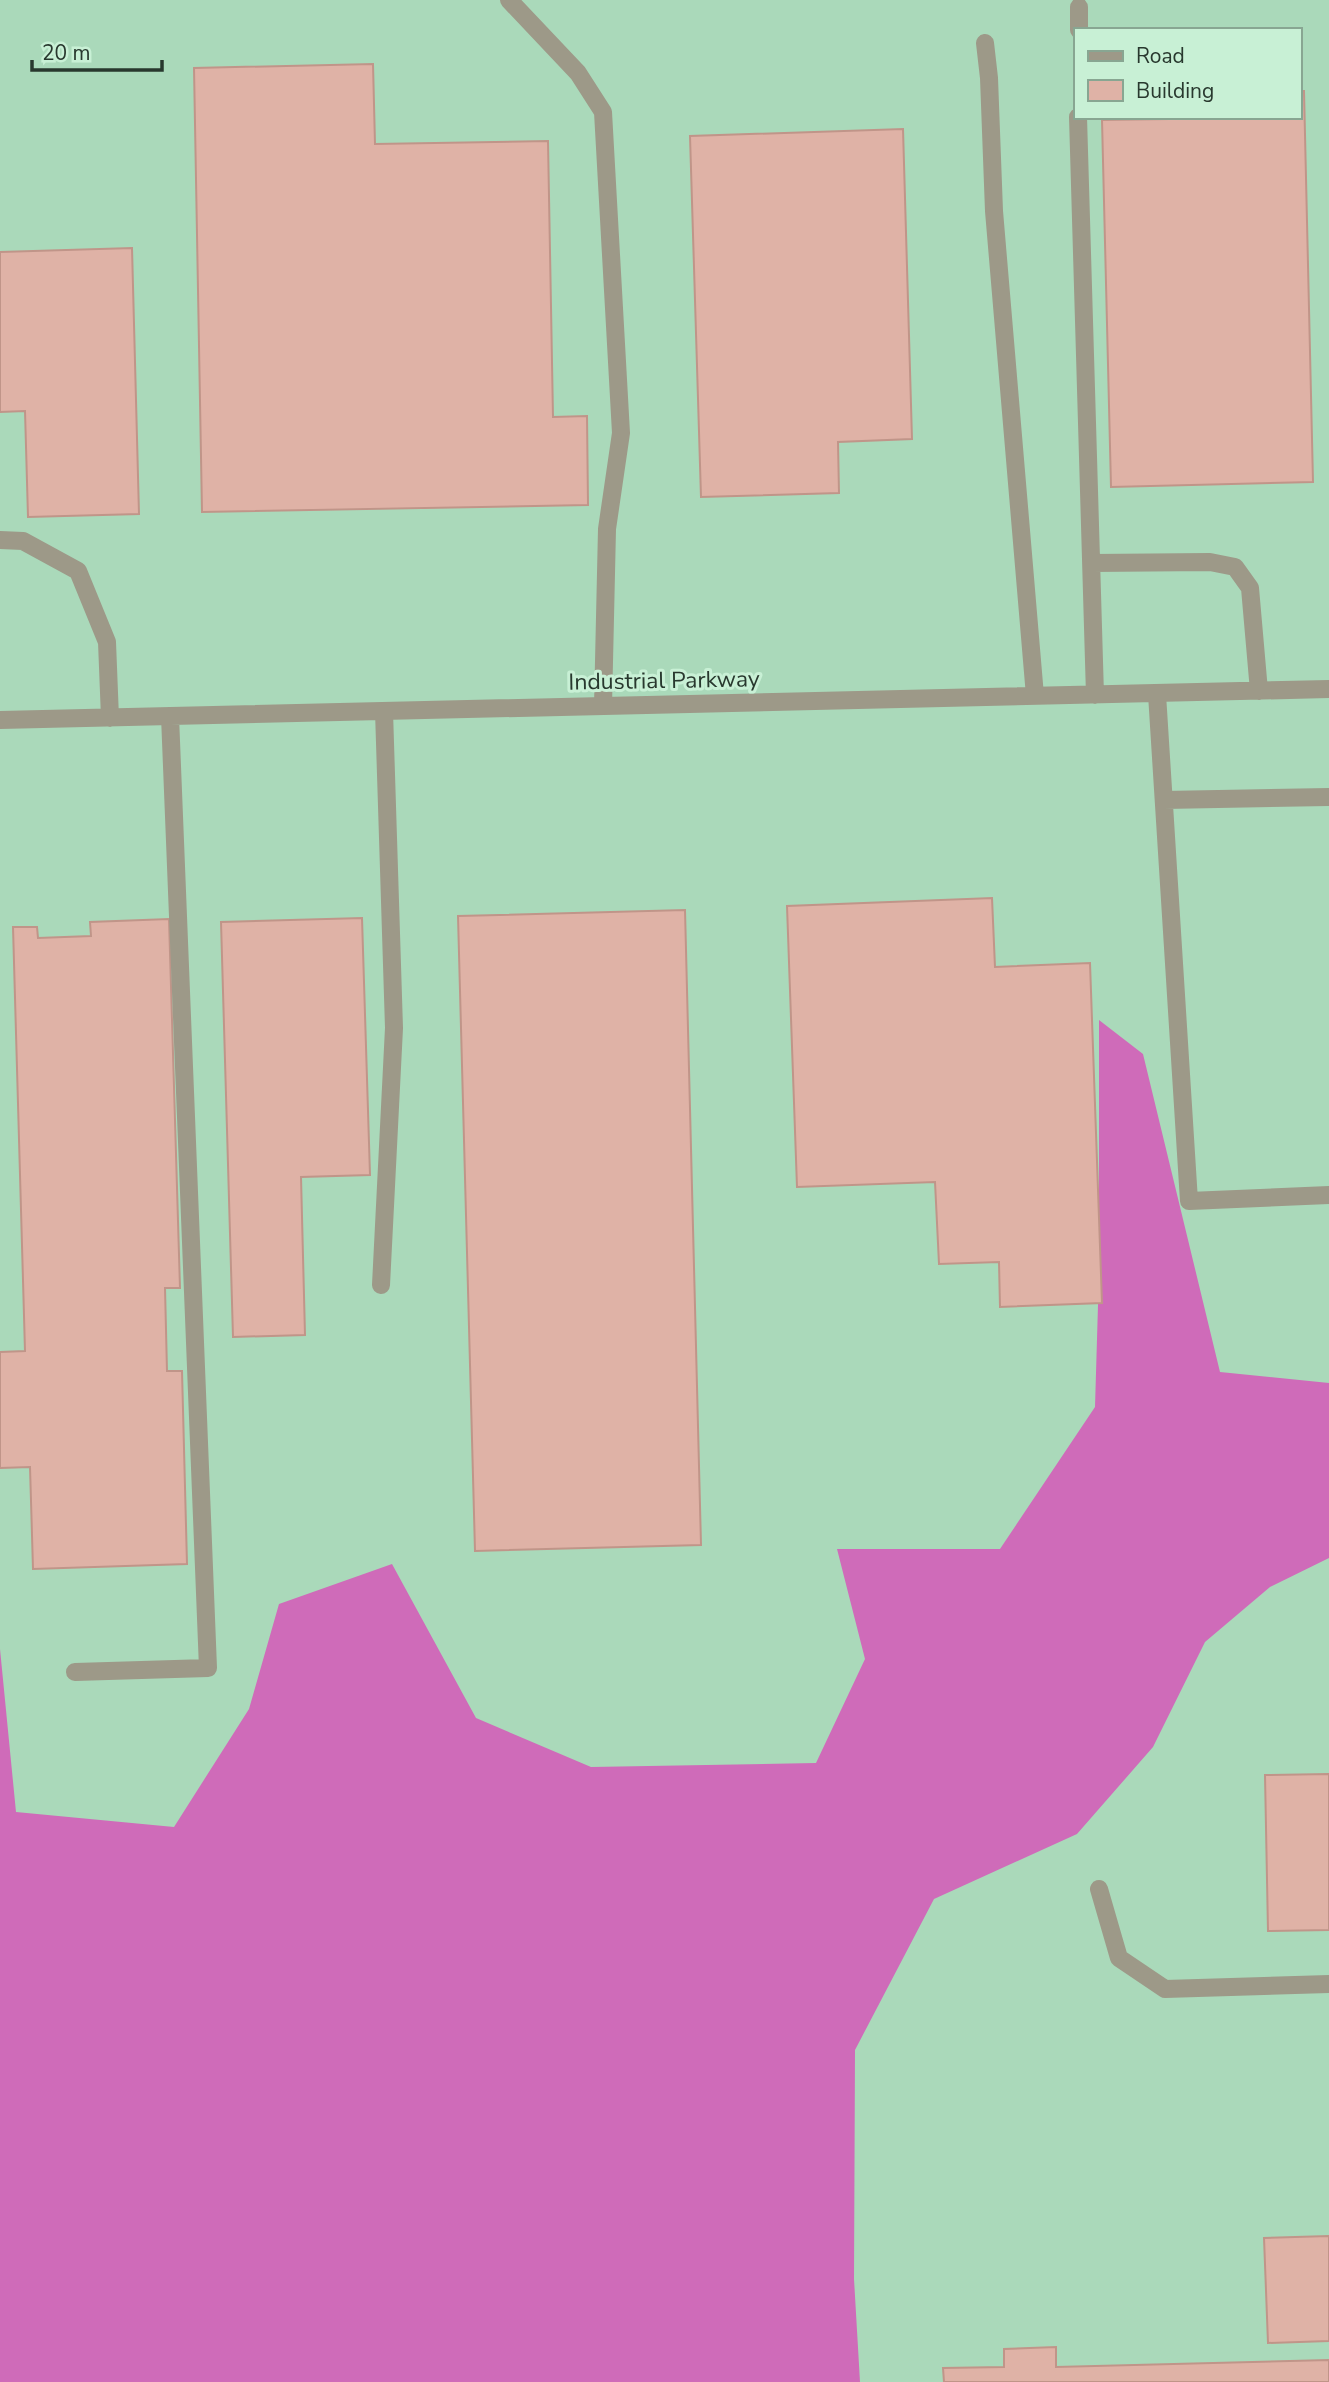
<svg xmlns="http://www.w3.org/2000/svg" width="1329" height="2382" font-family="'Nunito Sans',sans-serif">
	<rect width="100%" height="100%" fill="#bbe2c8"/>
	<path fill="#aad9ba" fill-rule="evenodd" d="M0 0H1329V2382H0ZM1075 30H1299V117H1075Z"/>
	<path fill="#cf6bb9" d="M1099 1020 1143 1054 1220 1372 1329 1383V1558L1270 1587 1205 1642 1153 1747 1077 1834 934 1899 855 2050 854 2279 860 2382H0V1649L16 1812 174 1827 249 1709 279 1604 392 1564 476 1718 591 1767 816 1763 865 1659 837 1549H1000L1095 1407 1099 1271Z"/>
	<path fill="#dfb2a6" stroke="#c09589" stroke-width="2" d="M373 64 375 144 548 141 553 417 587 416 588 505 202 512 194 68Z
		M1299 91H1304L1313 482 1111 487 1102 120 1299 117Z
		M903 129 912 439 838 442 839 493 701 497 690 136Z
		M132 248 139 514 28 517 25 411 0 412V252Z
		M992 898 995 967 1090 963 1102 1303 1000 1307 999 1262 939 1264 935 1182 797 1187 787 906Z
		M685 910 701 1545 475 1551 458 916Z
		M362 918 370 1175 301 1177 305 1335 233 1337 221 922Z
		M169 919 180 1288H165L167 1371H182L187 1564 33 1569 30 1467 0 1468V1352L25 1351 13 927H37L38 938 91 936 90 922Z
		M1329 1774V1930L1268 1931 1265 1775Z
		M1329 2236V2341L1268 2343 1264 2238Z
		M1056 2347V2367L1329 2360V2382H944L943 2368 1004 2367V2349Z"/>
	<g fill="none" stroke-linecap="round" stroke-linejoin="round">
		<path stroke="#9d9988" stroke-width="18" d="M509 0 578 73 603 112 621 433 607 529 603 706
			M1079 30V7
			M985 43 989 78 994 211 1035 696
			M1078 117 1095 695
			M0 540 23 541 78 571 107 642 110 718
			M1092 563 1210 562 1235 567 1250 588 1259 691
			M1157 694 1189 1201 1329 1195
			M0 720 1329 689
			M1164 800 1329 797
			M381 1285 394 1028 384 711
			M75 1672 208 1668 170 716
			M1099 1889 1119 1958 1165 1989 1329 1984"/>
	</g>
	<g text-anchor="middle" stroke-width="6" stroke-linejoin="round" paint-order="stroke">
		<g font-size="23" fill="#28382e" stroke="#c8f0d5">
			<text transform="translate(664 680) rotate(-1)" y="8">Industrial Parkway</text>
		</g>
	</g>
	<rect x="1074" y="28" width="228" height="91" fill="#c8f0d5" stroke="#88a692" stroke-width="2"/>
	<rect x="1088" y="51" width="35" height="10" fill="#9d9988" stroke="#88a692" stroke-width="2"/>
	<text x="1136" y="63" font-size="21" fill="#28382e">Road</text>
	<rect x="1088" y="80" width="35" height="21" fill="#dfb2a6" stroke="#88a692" stroke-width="2"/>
	<text x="1136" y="98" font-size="21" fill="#28382e">Building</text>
	<path d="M32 60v10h130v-10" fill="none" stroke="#28382e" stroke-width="3.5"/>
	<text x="42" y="60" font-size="21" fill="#28382e" stroke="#c8f0d5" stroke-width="5" paint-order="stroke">20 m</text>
</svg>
